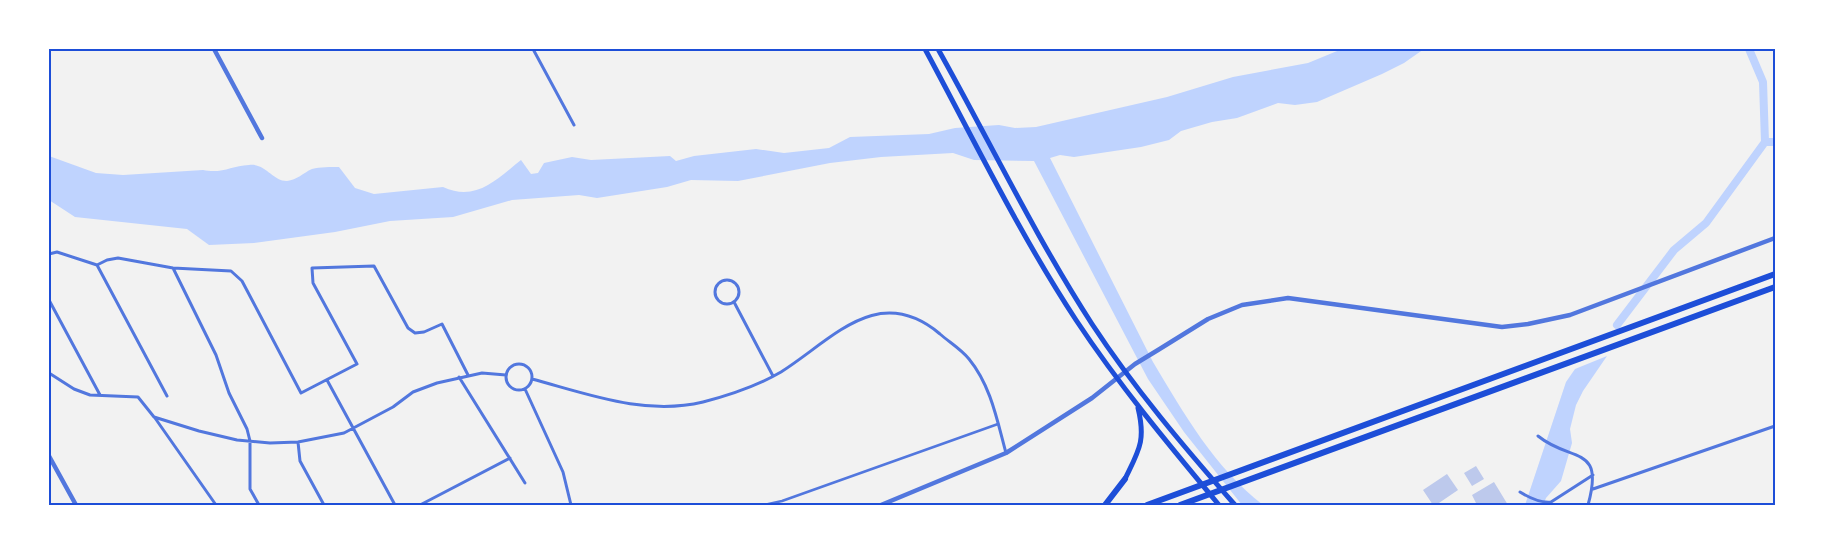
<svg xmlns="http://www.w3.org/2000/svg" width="1824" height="554" font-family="Roboto,sans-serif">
	<rect width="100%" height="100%" fill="#f2f2f2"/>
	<path fill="#bfd3fe" d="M1342 49H1424L1404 63 1382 74 1317 102 1295 105 1278 103 1237 118 1212 122 1181 131 1169 140 1141 147 1074 157 1060 155 1050 158 1153 362C1184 414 1215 468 1263 505H1242L1184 432 1148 379 1034 161 974 160 953 153 881 157 830 163 738 181 691 180 667 187 597 198 579 195 512 200 453 217 390 221 335 232 254 243 209 245 187 229 75 217 49 200V156L96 173 123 175 203 170C222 174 231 166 249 165 266 163 272 181 287 181 297 180 303 173 312 169 320 167 331 167 339 167L355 188 374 194 443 187C476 202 496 180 521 160L531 174 538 173 544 163 572 157 591 160 670 156 676 161 694 156 756 149 784 153 829 148 850 137 929 134 955 128 999 125 1015 128 1036 127 1167 97 1233 77 1308 63Z
		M1607 356 1583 391 1576 405 1570 429 1572 443 1561 481 1546 498 1543 505H1525L1566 382 1575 369Z"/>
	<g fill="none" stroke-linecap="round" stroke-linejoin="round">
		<path stroke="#bfd3fe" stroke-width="8" d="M1765 142H1775
			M1617 325 1674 250 1706 223 1765 142 1763 82 1749 49"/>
	</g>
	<path fill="#bdc9ec" d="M1476 466 1484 479 1472 486 1464 473Z
		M1447 474 1458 490 1436 505H1433L1423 490Z
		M1494 482 1508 505H1477L1472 495Z"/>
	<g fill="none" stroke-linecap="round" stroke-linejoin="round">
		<path stroke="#5277de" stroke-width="2.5" d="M764 505 782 501 998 424"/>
		<path stroke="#5277de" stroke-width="3" d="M533 49 574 125
			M49 254 57 252 97 265 107 260 118 258 173 268 231 271 242 281 301 393 357 364 313 283 312 268 374 266 408 328 415 333 424 332 442 324 468 375
			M97 265 167 396
			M173 268 216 355 229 393 247 429 250 441V489L259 505
			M715 292a12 12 0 1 1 24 0a12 12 0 1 1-24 0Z
			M49 300 100 395
			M734 302 773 376
			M506 377a13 13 0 1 1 26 0a13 13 0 1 1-26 0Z
			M49 373 74 389 90 395 138 397 154 417 199 431 237 440 270 443 298 442 344 433 393 407 413 392 437 383 482 373 506 375
			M459 377 525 483
			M532 379C588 394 645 416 703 402 730 395 757 386 781 372 833 339 878 282 940 334 949 342 961 349 969 359 991 386 997 420 1006 453
			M327 380 395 505
			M525 389 563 472 571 505
			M155 418 216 505
			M1538 436C1571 463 1605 444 1588 505
			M298 442 300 461 324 505
			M1593 489 1775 426
			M1520 492C1528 497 1541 503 1551 502L1593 475
			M420 505 510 458"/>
		<path stroke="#5277de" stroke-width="4.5" d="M214 49 262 138
			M49 456 76 505
			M881 505 1006 453 1092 398 1135 364 1158 350 1208 319 1242 305 1288 298 1502 327 1528 324 1570 315 1775 238"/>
		<path stroke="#1d4ed8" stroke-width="5" d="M925 49C974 140 1019 233 1076 320 1119 385 1169 445 1219 505
			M938 49C989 140 1035 236 1092 324 1134 388 1184 447 1235 505
			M1125 479C1139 450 1146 441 1138 408"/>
		<path stroke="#1d4ed8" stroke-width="6" d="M1105 505 1125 479
			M1147 505 1775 274
			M1180 505 1775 287"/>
	</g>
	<rect width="1824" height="554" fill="none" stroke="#ffffff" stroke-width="100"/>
	<rect x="50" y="50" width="1724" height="454" fill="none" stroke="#1d4ed8" stroke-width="2"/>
</svg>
